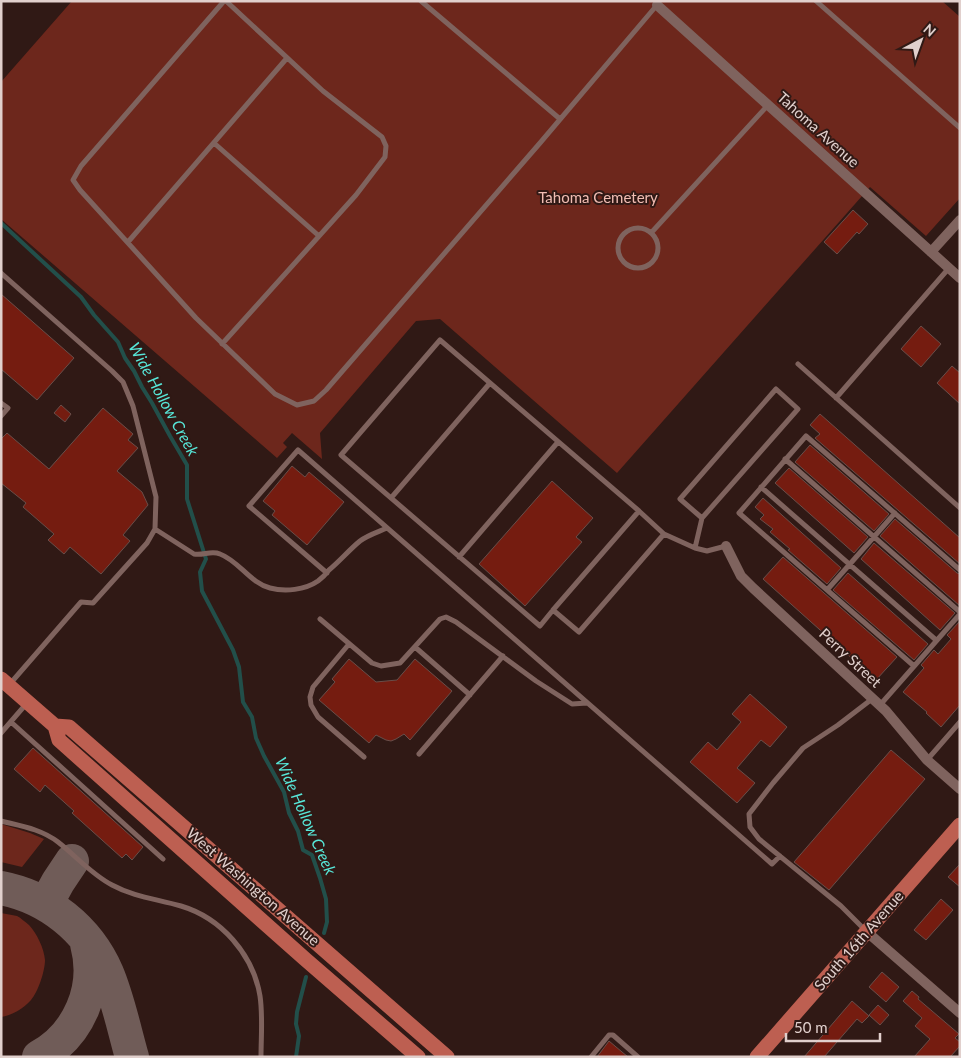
<svg xmlns="http://www.w3.org/2000/svg" width="961" height="1058" font-family="Lato,sans-serif">
	<rect width="100%" height="100%" fill="#301915"/>
	<path fill="#6d271c" d="M72 1H942L960 17V198L926 236 870 187 617 473 440 319 416 321 320 433 322 459 292 433 283 443 287 447 277 458 1 219V82Z
		M1 824 30 833 44 839 22 867 1 862Z
		M1 913C6 914 12 915 17 916 21 918 25 922 29 925 37 934 44 948 45 960 45 971 38 992 31 1000 24 1008 11 1016 1 1017Z"/>
	<g fill="none" stroke-linecap="round" stroke-linejoin="round">
		<path stroke="#224f4a" stroke-width="4" d="M1 223 81 297 94 315 118 342 125 358 134 371 142 387 152 403 170 436 187 465V499L206 559 200 572 202 591 233 650 239 667 243 702 252 717 256 738 264 756 284 792 289 813 298 831 303 850 312 855 320 878 326 899 327 922 324 933
			M296 1057 299 1036 296 1024 297 1012 306 977"/>
		<path stroke="#705c58" stroke-width="34" d="M1 888C48 897 88 929 107 973 118 999 124 1029 132 1057
			M46 904 58 882 72 861
			M39 1057C79 1035 99 988 87 944"/>
	</g>
	<path fill="#751c10" stroke="#694e49" d="M853 210 868 224 859 234 857 232 837 254 824 242Z
		M1 294 74 358 37 400 1 369Z
		M921 326 941 344 921 367 901 349Z
		M952 366 960 373V404L937 383Z
		M61 405 71 414 65 422 54 413Z
		M103 408 133 434 128 440 138 448 117 471 142 492 148 505 123 535 130 541 101 574 70 547 64 554 48 540 54 534 23 507 26 503 1 483V439L7 433 49 469Z
		M820 414 960 538V564L815 438 820 434 810 425Z
		M810 445 889 514 874 531 795 462Z
		M292 466 305 477 309 472 344 502 307 545 272 515 275 511 263 501Z
		M789 468 868 537 854 553 775 483Z
		M552 481 593 518 576 537 582 542 525 606 479 564Z
		M763 498 841 568 827 584 788 550 790 549 770 532 773 529 760 519 764 515 755 507Z
		M895 519 957 573 960 574V606L880 536Z
		M874 543 955 613 940 630 861 559Z
		M783 557 897 657 876 680 763 579Z
		M848 573 928 644 914 660 833 590Z
		M960 621V705L941 727 926 713 927 712 903 692 924 668 921 665 934 650 938 654 951 639 947 635Z
		M349 659 376 682 397 680 415 659 452 691 410 740 404 734 396 739 391 741 386 740 376 735 369 743 319 700 335 682 332 679Z
		M750 694 787 727 770 747 761 740 737 768 755 783 737 803 690 762 708 742 717 750 741 722 732 714Z
		M33 748 143 847 132 860 126 854 122 858 72 813 74 811 45 785 40 792 14 769Z
		M891 750 925 779 829 890 794 862Z
		M960 864V887L948 877Z
		M941 899 953 910 926 940 914 930Z
		M882 972 899 987 886 1002 869 987Z
		M912 991 919 997 918 999 959 1034 955 1038 960 1042V1046L950 1057H914L930 1039 915 1026 922 1018 903 1001Z
		M852 1001 869 1016 862 1023 857 1019 824 1057H804Z
		M878 1005 889 1015 880 1025 869 1015Z
		M609 1041 628 1057H597Z"/>
	<g fill="none" stroke-linecap="round" stroke-linejoin="round">
		<path stroke="#7f635e" stroke-width="5" d="M224 1 81 166 73 180 80 190 196 318 275 394 297 405 314 401 326 390 540 143 657 5
			M421 1 560 119
			M816 1 960 128
			M214 143 319 236
			M618 248a20 20 0 1 1 40 0a20 20 0 1 1-40 0Z
			M651 233 768 105
			M128 242 287 58
			M1 273 112 371 123 382 133 406 156 497 155 529 147 543 93 603 81 602 9 685
			M222 344 356 195 385 157 386 146 382 137 323 91 226 1
			M798 364 960 508
			M836 398 949 268
			M1 403 8 408 1 416
			M785 459 960 612
			M761 487 936 640
			M391 498 490 383
			M155 529 194 554C203 556 211 550 220 554 239 561 250 583 270 588 285 592 305 590 318 581 322 578 326 574 329 570 340 561 349 550 360 541 368 535 378 532 387 528
			M664 534 639 511 553 610 579 632 664 534 695 548 707 551 726 546
			M695 548 702 518 798 409 776 389 680 499 702 518
			M459 557 558 442
			M327 573 249 506 298 450 772 864 780 856
			M827 590 895 513
			M553 610 540 626 341 455 440 340 639 511
			M320 619 372 663 381 666 400 663 440 619 446 617 456 622 536 681 572 704 587 703
			M349 644 313 687 310 697 311 705 318 717 364 757
			M415 647 470 695
			M914 666 739 513 806 436 960 570
			M880 705 960 614
			M11 722 163 859
			M1 733 27 703
			M419 754 503 656
			M927 760 960 722
			M1 821C21 826 41 829 58 842 76 856 91 874 112 885 134 897 157 899 181 906 221 918 253 954 260 996 263 1016 261 1037 261 1057
			M866 931 841 906 759 839 750 827 749 814 773 783 803 748 838 725 872 699
			M591 1057 609 1035H613L638 1057"/>
		<path stroke="#7f635e" stroke-width="10" d="M657 5 960 278
			M931 252 960 220
			M726 546 741 576 753 588 886 711 927 760 960 789
			M867 932 960 1013"/>
		<path stroke="#bd5f51" stroke-width="15" d="M1 679 55 726 69 727 447 1057
			M55 726 59 740 305 959 418 1057
			M757 1057 960 825"/>
	</g>
	<g text-anchor="middle" stroke-width="4" stroke-linejoin="round" paint-order="stroke">
		<g font-size="15" fill="#e1d0cd" stroke="#301915">
			<text transform="translate(818 130) rotate(42)" y="5">Tahoma Avenue</text>
			<text transform="translate(850 658) rotate(43)" y="5">Perry Street</text>
			<text transform="translate(253 887) rotate(41)" y="5">West Washington Avenue</text>
			<text transform="translate(859 941) rotate(-49)" y="5">South 16th Avenue</text>
		</g>
		<g font-size="15" fill="#f1bdb3" stroke="#301915">
			<text x="598" y="203">Tahoma Cemetery</text>
		</g>
		<g font-size="16" font-style="italic" fill="#57e6d8" stroke="#301915">
			<text transform="translate(164 399) rotate(61)" y="6">Wide Hollow Creek</text>
			<text transform="translate(306 816) rotate(66)" y="6">Wide Hollow Creek</text>
		</g>
	</g>
	<rect width="961" height="1058" fill="none" stroke="#e1d0cd" stroke-width="5"/>
	<g transform="translate(921 40) rotate(41)" stroke="#301915" stroke-width="4" paint-order="stroke">
	<path d="M0-4L9 19L0 12L-9 19Z" fill="#e1d0cd"/>
	<text y="-8" font-size="14" font-weight="bold" text-anchor="middle" fill="#e1d0cd">N</text>
	</g>
	<path d="M786 1033v8h94v-8" fill="none" stroke="#e1d0cd" stroke-width="2.5"/>
	<text x="794" y="1033" font-size="15" fill="#e1d0cd" stroke="#301915" stroke-width="4" paint-order="stroke">50 m</text>
</svg>
